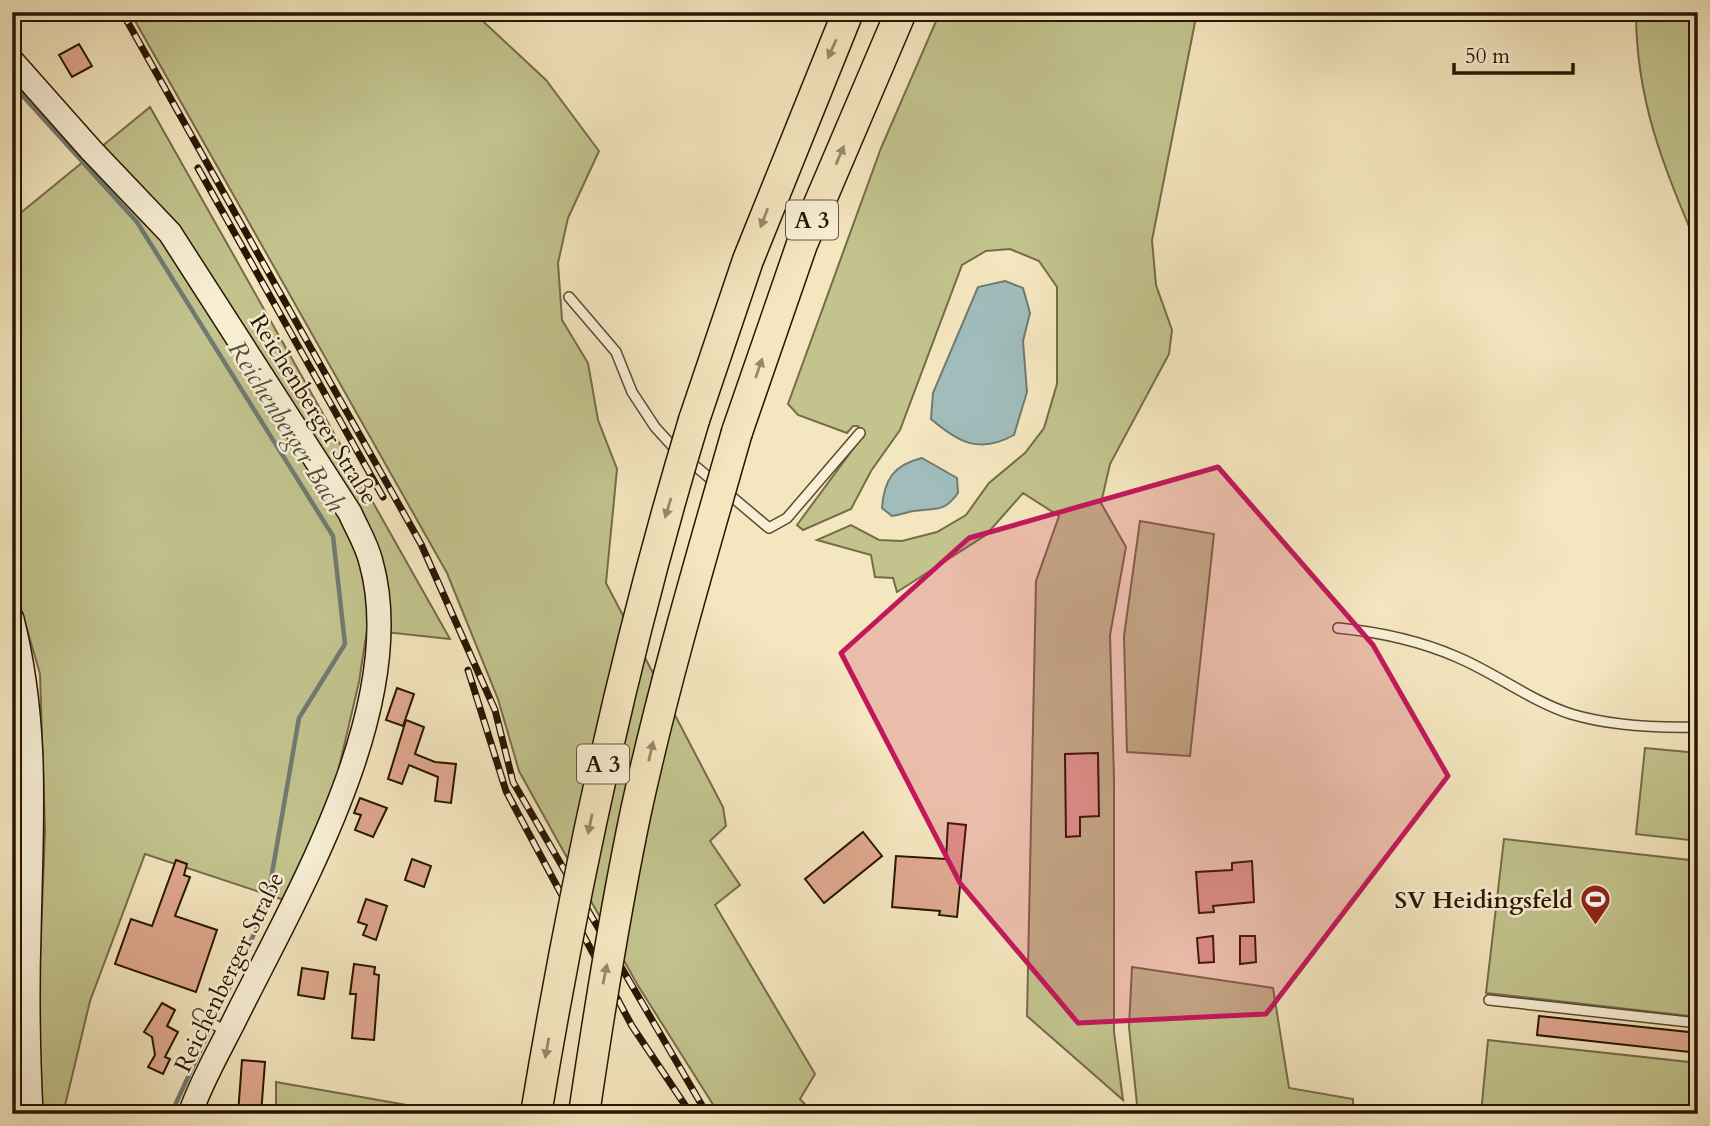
<svg xmlns="http://www.w3.org/2000/svg" width="1710" height="1126" font-family="Cardo,serif">
	<rect width="100%" height="100%" fill="#f4e6bf"/>
	<filter id="stains"><feTurbulence type="fractalNoise" baseFrequency=".00286" numOctaves="4"/><feColorMatrix values="0 0 0 0 .2 0 0 0 0 .09 0 0 0 0 .02 0 0 0 .5 -.17"/></filter>
	<radialGradient id="worn" r=".72"><stop offset=".6" stop-color="#630" stop-opacity="0"/><stop offset="1" stop-color="#630" stop-opacity=".3"/></radialGradient>
	<path fill="#c2c38d" stroke="#756c48" stroke-width="2" d="M130 12H473L546 80 599 151 568 218 558 263 562 320 588 363 598 420 617 469 606 583 723 807 726 826 710 841 740 885 715 905 815 1074 800 1099 814 1114H719L637 984 519 771 498 699 447 573Z
		M940 12H1197L1152 240 1156 285 1172 330 1169 354 1110 464 1101 503 1126 547 1110 635 1114 779V1032L1123 1100 1027 1016 1036 581 1059 516 1023 493 986 535 897 592 893 578 875 577 871 555 817 540 851 525 879 540 902 541 937 532 966 515 989 483 1025 453 1044 428 1057 384V287L1039 261 1010 249 986 251 962 265 900 430 871 471 851 509 803 530 797 525 864 434 858 426H853L847 433 798 415 788 404 881 148Z
		M1636 12H1698V248C1664 167 1636 102 1636 12Z
		M150 107 450 639 367 630 359 682 334 789 287 901 145 854 90 1001 63 1114H41L37 1038 45 831 40 674 12 577V220Z
		M1140 521 1214 534 1190 756 1127 752 1124 636Z
		M12 669 21 750 20 864H12Z
		M1645 748 1698 753V841L1636 834Z
		M1504 839 1698 861V1017L1486 993Z
		M1132 967 1273 988 1289 1088 1353 1099V1114H1138L1129 1027Z
		M1488 1040 1698 1063V1114H1481Z
		M276 1082 418 1107 430 1114H276Z"/>
	<path fill="#a0bdbc" stroke="#707a72" stroke-width="2" d="M1005 281 1023 288 1030 313 1023 341 1027 392 1014 435C980 454 959 443 931 419L933 393 978 287Z
		M922 458 957 478 958 493C943 514 935 507 914 511 907 512 900 515 892 516L882 508C884 479 894 465 922 458Z"/>
	<g fill="none" stroke-linecap="round" stroke-linejoin="round">
		<path stroke="#707a72" stroke-width="4.5" d="M12 84 137 222 333 536 345 644 299 718 266 908 171 1114"/>
	</g>
	<path fill="#e0a890" stroke="#281502" stroke-width="2" d="M79 44 92 66 72 77 59 55Z
		M397 688 414 694 403 726 386 720Z
		M406 720 424 727 415 754 435 762 456 764 451 803 435 801 438 777 409 765 402 784 388 779Z
		M1098 753 1099 816 1080 817V836L1066 837 1065 754Z
		M360 798 387 808 373 837 355 830 361 815 354 813Z
		M948 823 966 825 957 917 939 915 940 911 892 907 896 856 946 859Z
		M863 832 882 856 824 903 805 879Z
		M412 859 431 866 424 887 405 880Z
		M176 860 187 864 184 875 190 877 175 916 217 930 196 992 115 964 131 919 152 926Z
		M1252 861 1254 902 1213 906 1214 912 1199 913 1196 872 1232 870V863Z
		M366 899 387 906 376 940 363 935 367 925 358 922Z
		M1213 936 1214 962 1199 963 1197 938Z
		M1240 936H1255L1256 962 1240 964Z
		M354 964 375 967 374 974 379 975 374 1040 352 1038 356 994H350Z
		M302 968 328 972 324 999 298 995Z
		M162 1003 175 1010 167 1026 178 1032 165 1057 170 1059 163 1074 148 1067 155 1055 152 1037 144 1032Z
		M1539 1016 1698 1033V1053L1537 1035Z
		M242 1060 265 1062 261 1114H238Z"/>
	<g fill="none" stroke-linecap="round" stroke-linejoin="round">
		<defs>
			<path id="service" d="M569 297 616 352 632 392 655 427 675 449 769 528 787 518 860 433
				M1338 628C1379 632 1418 640 1457 657 1495 673 1531 701 1571 714 1611 726 1657 728 1698 727
				M1489 1000 1698 1023
				M198 1014 226 1032"/>
			<path id="secondary" d="M12 61 91 150 170 233 350 513C357 529 367 545 371 562 410 702 299 891 238 1013 222 1046 202 1079 190 1114
				M12 619C39 727 31 823 29 932 27 993 28 1053 31 1114"/>
			<path id="motorway" d="M694 420 748 260 848 12
				M737 432 802 244 901 12"/>
		</defs>
		<use href="#service" stroke="#5b4931" stroke-width="12"/>
		<use href="#secondary" stroke="#281502" stroke-width="26"/>
		<use href="#motorway" stroke="#281502" stroke-width="33"/>
		<use href="#service" stroke="#f8efd5" stroke-width="9"/>
		<use href="#secondary" stroke="#f8efd5" stroke-width="23"/>
		<use href="#motorway" stroke="#f4e6bf" stroke-width="30"/>
		<defs>
			<path id="rail" d="M122 12 421 544 495 710 513 782 707 1114
				M198 168 383 497
				M468 670 506 791 632 1026 691 1114"/>
		</defs>
		<use href="#rail" stroke="#281502" stroke-width="7"/>
		<use href="#rail" stroke="#f8efd5" stroke-width="4.5" stroke-dasharray="13" stroke-linecap="butt"/>
		<defs>
			<path id="motorway-bridge" d="M536 1114C575 879 625 648 694 420
				M584 1114C599 1012 615 911 636 811 664 683 701 558 737 432"/>
		</defs>
		<use href="#motorway-bridge" stroke="#281502" stroke-width="33" stroke-linecap="butt"/>
		<use href="#motorway-bridge" stroke="#f4e6bf" stroke-width="30"/>
	</g>
	<defs><path id="oneway-solid" d="M-6-.8H1V-3.2L6.5 0L1 3.2V.8H-6Z" transform="scale(1.75)"/></defs>
	<g fill="#98886a">
		<use href="#oneway-solid" transform="translate(832 49) rotate(114)"/>
		<use href="#oneway-solid" transform="translate(840 155) rotate(-67)"/>
		<use href="#oneway-solid" transform="translate(764 218) rotate(111)"/>
		<use href="#oneway-solid" transform="translate(759 368) rotate(-71)"/>
		<use href="#oneway-solid" transform="translate(668 508) rotate(107)"/>
		<use href="#oneway-solid" transform="translate(651 751) rotate(-77)"/>
		<use href="#oneway-solid" transform="translate(590 824) rotate(102)"/>
		<use href="#oneway-solid" transform="translate(605 974) rotate(-79)"/>
		<use href="#oneway-solid" transform="translate(547 1048) rotate(100)"/>
	</g>
	<path fill="#c2185b" fill-opacity="0.2" stroke="#c2185b" stroke-width="5" stroke-linejoin="round" d="M1218 467 1373 645 1448 776 1266 1014 1078 1023 960 883 841 653 969 538Z"/>
	<defs>
		<symbol id="stadium-pin" viewBox="-11 -11 22 30"><path d="M0 17L-7.5 6A9.5 9.5 0 1 1 7.5 6Z" fill="#8f2418" stroke="#f8efd5"/><path d="M0-5a6.5 5 0 1 0 0 10a6.5 5 0 1 0 0-10ZM-3.5-1.8h7v3.6h-7Z" fill="#fff"/></symbol>
	</defs>
	<g fill-rule="evenodd">
		<use href="#stadium-pin" x="1578" y="882" width="35" height="47"/>
	</g>
	<g text-anchor="middle" stroke-width="5" stroke-linejoin="round" paint-order="stroke">
		<g fill="#f8efd5" stroke="#665641" stroke-width="2">
			<rect x="786" y="200.5" width="52" height="39" rx="5"/>
			<rect x="577" y="744.5" width="52" height="39" rx="5"/>
		</g>
		<g font-size="23" font-weight="bold" fill="#281502">
			<text x="812" y="228">A 3</text>
			<text x="603" y="772">A 3</text>
		</g>
		<g font-size="24" fill="#281502" stroke="#f8efd5">
			<text transform="translate(314 409) rotate(58)" y="8">Reichenberger Straße</text>
			<text transform="translate(229 972) rotate(-64)" y="8">Reichenberger Straße</text>
		</g>
		<g font-size="24" font-weight="bold" fill="#281502" stroke="#f8efd5" text-anchor="end">
			<text x="1573" y="908">SV Heidingsfeld</text>
		</g>
		<g font-size="26" font-style="italic" fill="#525043" stroke="#f8efd5">
			<text transform="translate(287 426) rotate(58)" y="9">Reichenberger Bach</text>
		</g>
	</g>
	<rect width="1710" height="1126" fill="none" stroke="#f4e6bf" stroke-width="42"/>
	<rect x="14" y="14" width="1682" height="1098" fill="none" stroke="#281502" stroke-width="3.5"/>
	<rect x="21" y="21" width="1668" height="1084" fill="none" stroke="#281502" stroke-width="2"/>
	<path d="M1454 63v10h119v-10" fill="none" stroke="#281502" stroke-width="3.5"/>
	<text x="1465" y="63" font-size="21" fill="#281502" stroke="#f8efd5" stroke-width="5" paint-order="stroke">50 m</text>
	<rect width="100%" height="100%" filter="url(#stains)"/>
	<rect width="100%" height="100%" fill="url(#worn)"/>
</svg>
